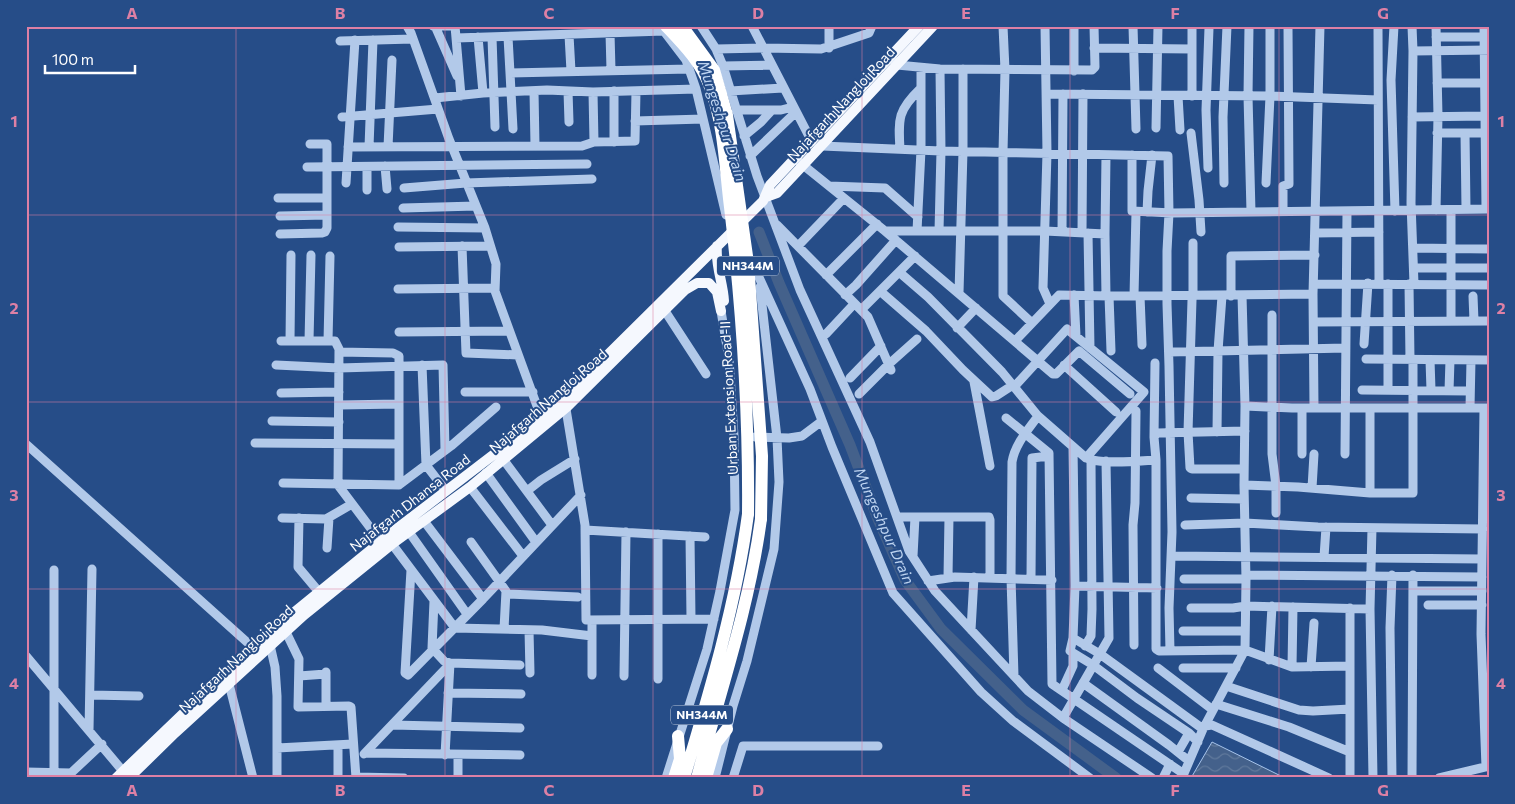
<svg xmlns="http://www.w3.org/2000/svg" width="1515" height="804" font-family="Commissioner,sans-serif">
	<defs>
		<pattern id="water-waves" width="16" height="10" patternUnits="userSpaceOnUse" patternTransform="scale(1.25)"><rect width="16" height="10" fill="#44618b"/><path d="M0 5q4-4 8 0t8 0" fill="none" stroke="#60799c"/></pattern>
	</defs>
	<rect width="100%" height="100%" fill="#264d88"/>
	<path fill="url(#water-waves)" stroke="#a6c3ea" d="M1212 742 1285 778H1191Z"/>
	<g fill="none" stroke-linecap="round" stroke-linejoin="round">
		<path stroke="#44618b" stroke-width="11" d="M759 232 779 283 850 445 878 519 905 580 941 629 1023 710 1116 778"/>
		<path stroke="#b2c9e9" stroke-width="9" d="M407 26 411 33 449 139 485 228 496 264 495 291 541 417 544 423
			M433 26H455L461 96
			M435 26 457 76
			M660 26 686 60 696 89 726 215
			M701 26 716 49 723 66 757 176 800 290 870 442 909 551 935 591 1028 691 1063 718 1152 778
			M752 26 812 142
			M829 26V48
			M1003 26 1005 70 1003 152V296L1032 323
			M1045 26 1047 153 1043 288 1050 304
			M1074 26V71
			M1133 26 1136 129
			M1192 26V96
			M1249 26 1248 96 1251 212 1489 209
			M1378 26 1379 283
			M1394 26 1391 80 1395 211
			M1412 26 1413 51 1489 50
			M1484 26 1486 209
			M610 33 611 70
			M569 35 571 71
			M478 37 483 93
			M492 37 495 127
			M508 37 510 73
			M1436 37H1484
			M456 38 664 31
			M340 41 413 39
			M1094 48 1192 49
			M716 49 764 48 821 49 869 33 872 26
			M1413 51 1411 203 1414 284
			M894 61 897 65 940 69 1092 70 1095 67 1094 26
			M723 66 772 65
			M1437 83H1485
			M534 91 535 146
			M568 91 569 122
			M730 91 783 88
			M593 92 594 142
			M1047 94 1270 96 1378 100
			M1178 96 1180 130
			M435 98 483 93 547 90 593 92 696 89
			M736 110H781L793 107
			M342 117 438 109
			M1412 117 1485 116
			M635 121 703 119
			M1156 128 1158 26
			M513 129 510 73 689 69
			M1191 133 1199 200 1201 232
			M1437 133H1485
			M1465 133 1466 209
			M744 136 761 122 772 110
			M614 142V91
			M822 146 941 151 1168 156 1169 213 1167 251V304L1169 366 1172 532 1169 608 1170 651
			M348 147 582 146 594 142 635 141 636 91
			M369 147 373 40
			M388 147 392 60
			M900 149C898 118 898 110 921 88
			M1132 155V211L1172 213 1251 212
			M750 156 796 112
			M798 161 885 231 1053 374H1056L1079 351 1130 394
			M385 166 387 189
			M307 167 587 164
			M367 167V190
			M1208 168 1206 110 1209 28
			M346 183 355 40
			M1224 183 1223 117 1227 26
			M1266 183 1270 96V26
			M829 186 885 188 918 217
			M404 188 466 183 592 179
			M278 198H327
			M403 208 476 206
			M1436 210 1438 116 1436 26
			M1451 210V321
			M1283 211V186L1289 184 1288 26
			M1147 212 1148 191 1152 155
			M280 216 327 215
			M777 225 868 317 891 370
			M398 227 485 228
			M885 231H1045L1105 234 1106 296
			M917 231 921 150V68
			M939 231 941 151 940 69
			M1062 232 1063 94
			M1082 233 1083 94
			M1088 233 1090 348
			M1316 233 1379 232
			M280 234 322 233 325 232 327 228V144H310
			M1105 234 1106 155
			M1193 243V293L1192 300 1188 432 1190 468 1192 469H1244
			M462 246 466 353 518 355
			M798 246 844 198
			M399 247 490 246
			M1414 248 1489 249
			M748 260 757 273 810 389 832 447 893 593 981 692 1013 721 1090 778
			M1414 268H1489
			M899 272 928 297 1002 372 1038 416 1086 458C1101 465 1139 461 1156 460
			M826 275 877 224
			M1314 284 1489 285
			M1409 284 1410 360
			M398 289 495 288
			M880 291 926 331 963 370 992 397 996 396 1013 385
			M959 293 963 151V69
			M845 295 856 285 896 240
			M1074 295 1076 336
			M1109 296 1111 351
			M1134 296 1136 212
			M1140 296 1142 345
			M1231 296V256L1315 255
			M1473 296 1474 321
			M861 310 915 256
			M665 311 706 374
			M1272 315V454L1276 486V513
			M1314 322 1489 321
			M957 328 976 308
			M399 332 509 331
			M826 334 854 304
			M281 341H335L339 349 338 485 384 546
			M290 341 291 255
			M309 341 311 255
			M328 341 330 256
			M1015 341 1059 295 1109 296 1313 294
			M1364 344 1368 283
			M339 352 393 353 399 356V485
			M1169 352 1345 348
			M1366 359 1489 360
			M1430 360 1431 390
			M276 365 339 368 443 365 445 450
			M422 365 426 465 446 491
			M1064 365 1116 412
			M850 378 881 346
			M974 382 990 466
			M1014 387 1067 329 1144 392 1086 458
			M1362 390 1470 391
			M1388 390V284
			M1449 391 1450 360
			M465 392H533
			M281 393 339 392
			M859 394 889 364 917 339
			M565 403 585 525 586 620 714 619
			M339 405 399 404
			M1245 406 1292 408H1489
			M1314 408 1313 294 1320 26
			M1470 408 1471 360
			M1484 408 1481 634 1486 767
			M1006 418 1049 453 1052 684 1184 774
			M272 421 339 422
			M1245 431 1157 433 1154 437 1156 460V649L1159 651 1245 650 1292 667 1350 666
			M1217 432 1218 351 1222 296
			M755 437 789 438 802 436 822 421
			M1154 437 1155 363
			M255 443 399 444
			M26 444 258 652
			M1073 447 1075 586 1073 638 1070 651 1093 665 1137 698 1189 733 1198 742
			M1302 454V408
			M1345 454 1347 211
			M503 459 552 525
			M486 473 536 542
			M283 483 399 485 451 446 496 407
			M1244 485 1298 487 1370 493H1413V360
			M470 487 523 556
			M1312 488 1314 454
			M527 491 541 480 575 459
			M1370 493V408
			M1191 498 1244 499
			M897 517H989L990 520V578
			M282 518 326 519 352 504
			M299 518 298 567 319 592
			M424 521 483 599
			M1185 525 1245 523 1318 527 1483 529
			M1372 528 1370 609 1373 778
			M585 530 705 537
			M409 532 467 614
			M690 536 691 619
			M471 542 506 591 504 629
			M392 544 455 628 542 630 592 636
			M327 548 329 518
			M913 556 915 517
			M1171 556 1482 559
			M1324 557 1326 527
			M411 570 405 673 408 675 483 599 581 495
			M1246 575 1482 577
			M1392 575 1390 628 1392 778
			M948 577 949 517
			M1031 578 1032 458 1049 456
			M1184 579H1246
			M928 581 955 577 1052 580
			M1075 586 1157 588
			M1413 591H1482
			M506 594 578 597
			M434 601 432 648 444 661 450 663 520 665
			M1428 605H1482
			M1191 608H1233L1246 606 1370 609
			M1350 608V778
			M285 630 299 659 298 707 349 706 351 707 356 778
			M529 630 530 673
			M971 630 974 577
			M1183 631H1245
			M1073 638 1100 654 1203 729
			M268 642 270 645 275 667 277 696V778
			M1134 645 1133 525 1135 503 1136 411
			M1085 646 1091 636 1092 609 1091 460
			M26 656 127 776
			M1269 660 1272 606
			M1292 667 1293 607
			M1311 667 1314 623
			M1158 668 1213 710
			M1183 668H1236
			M326 672V706
			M592 675V620
			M299 676 326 674
			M624 676 626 532
			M1014 676 1011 578 1012 462C1015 444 1028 430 1038 416
			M658 679V534
			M1083 683 1169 745 1189 761
			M229 684 253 778
			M1226 686 1299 710 1313 711 1350 709
			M1062 690 1073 666V653
			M448 693 521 694
			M90 695 139 696
			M1216 704 1289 727 1350 752
			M1063 718 1109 638 1106 461
			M392 725 520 728
			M1205 726 1212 725 1329 778
			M89 730 92 569
			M277 748 353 744
			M1178 752 1189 733
			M365 753 520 755
			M364 754 450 664
			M445 755 450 663
			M26 772 71 773 102 744
			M54 773V570
			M356 777 404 778
			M338 778V745
			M458 778V755
			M666 778 707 649 720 591 735 510 734 436 729 359 721 311
			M715 778 733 706 747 661 774 549 779 482 777 438 760 287
			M733 778 743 746H878
			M1163 778 1170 764
			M1182 778 1203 729 1245 650 1246 579 1244 485 1245 406 1242 295
			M1412 778 1413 575
			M1439 778 1489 766"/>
		<path stroke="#f5f8fe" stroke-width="10" d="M766 197 777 193 933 26
			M717 246C715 265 723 282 724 301
			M116 778 193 704 291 615 399 527 497 452 564 398 763 201 770 185 919 26
			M129 778 175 733 304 615 392 544 470 487 567 407 685 290 697 283H709L717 292 721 311"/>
		<path stroke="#fff" stroke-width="12" d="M674 778 680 759 678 736
			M684 778C710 691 736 604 748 514
			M697 778C720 692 749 608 761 519
			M706 778 716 743 727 729"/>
		<path stroke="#fff" stroke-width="12" d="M666 26C684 45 701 62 710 87 724 124 725 167 730 207 742 309 749 412 748 514
			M682 26 714 70 727 115 748 263 762 456 761 519"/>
	</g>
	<path fill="none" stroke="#dd80a5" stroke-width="1" stroke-opacity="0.55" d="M236 26V778M445 26V778M653 26V778M862 26V778M1070 26V778M1279 26V778M26 215H1489M26 402H1489M26 589H1489"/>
	<g text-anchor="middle" stroke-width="4" stroke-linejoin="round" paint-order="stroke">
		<g fill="#264d88" stroke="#becadb" stroke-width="1">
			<rect x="717" y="256.5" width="62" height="19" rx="4"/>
			<rect x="671" y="705.5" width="62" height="19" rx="4"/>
		</g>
		<g font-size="12" font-weight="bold" fill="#fff">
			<text x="748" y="270">NH344M</text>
			<text x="702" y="719">NH344M</text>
		</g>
		<g font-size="14" fill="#fff" stroke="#264d88">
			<text transform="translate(841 104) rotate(-47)" y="5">Najafgarh Nangloi Road</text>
			<text transform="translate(729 398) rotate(-93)" y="5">Urban Extension Road-II</text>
			<text transform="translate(548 401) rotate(-41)" y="5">Najafgarh Nangloi Road</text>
			<text transform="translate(410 503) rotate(-38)" y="5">Najafgarh Dhansa Road</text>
			<text transform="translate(236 659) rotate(-43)" y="5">Najafgarh Nangloi Road</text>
		</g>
		<g font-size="15" font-style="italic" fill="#bdd3f0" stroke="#264d88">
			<text transform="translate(722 121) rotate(72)" y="5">Mungeshpur Drain</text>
			<text transform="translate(884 526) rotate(66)" y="5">Mungeshpur Drain</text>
		</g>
	</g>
	<rect width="1515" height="804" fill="none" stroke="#264d88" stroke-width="55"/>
	<path d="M45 65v8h90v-8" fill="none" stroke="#ffffff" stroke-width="2.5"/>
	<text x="52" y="65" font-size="15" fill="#ffffff" stroke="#264d88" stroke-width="4" paint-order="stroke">100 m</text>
	<rect x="28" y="28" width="1460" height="748" fill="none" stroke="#dd80a5" stroke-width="2"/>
	<g font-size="16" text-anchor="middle" font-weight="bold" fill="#dd80a5">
		<text x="132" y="19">A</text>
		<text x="340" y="19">B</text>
		<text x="549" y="19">C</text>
		<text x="758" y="19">D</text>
		<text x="966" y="19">E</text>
		<text x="1175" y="19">F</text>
		<text x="1383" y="19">G</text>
		<text x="14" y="127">1</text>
		<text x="1501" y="127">1</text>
		<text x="14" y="314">2</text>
		<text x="1501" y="314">2</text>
		<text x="14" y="501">3</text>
		<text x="1501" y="501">3</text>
		<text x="14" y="689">4</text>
		<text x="1501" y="689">4</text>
		<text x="132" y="796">A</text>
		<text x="340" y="796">B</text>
		<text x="549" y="796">C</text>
		<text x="758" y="796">D</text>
		<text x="966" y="796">E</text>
		<text x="1175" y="796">F</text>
		<text x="1383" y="796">G</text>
	</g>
</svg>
